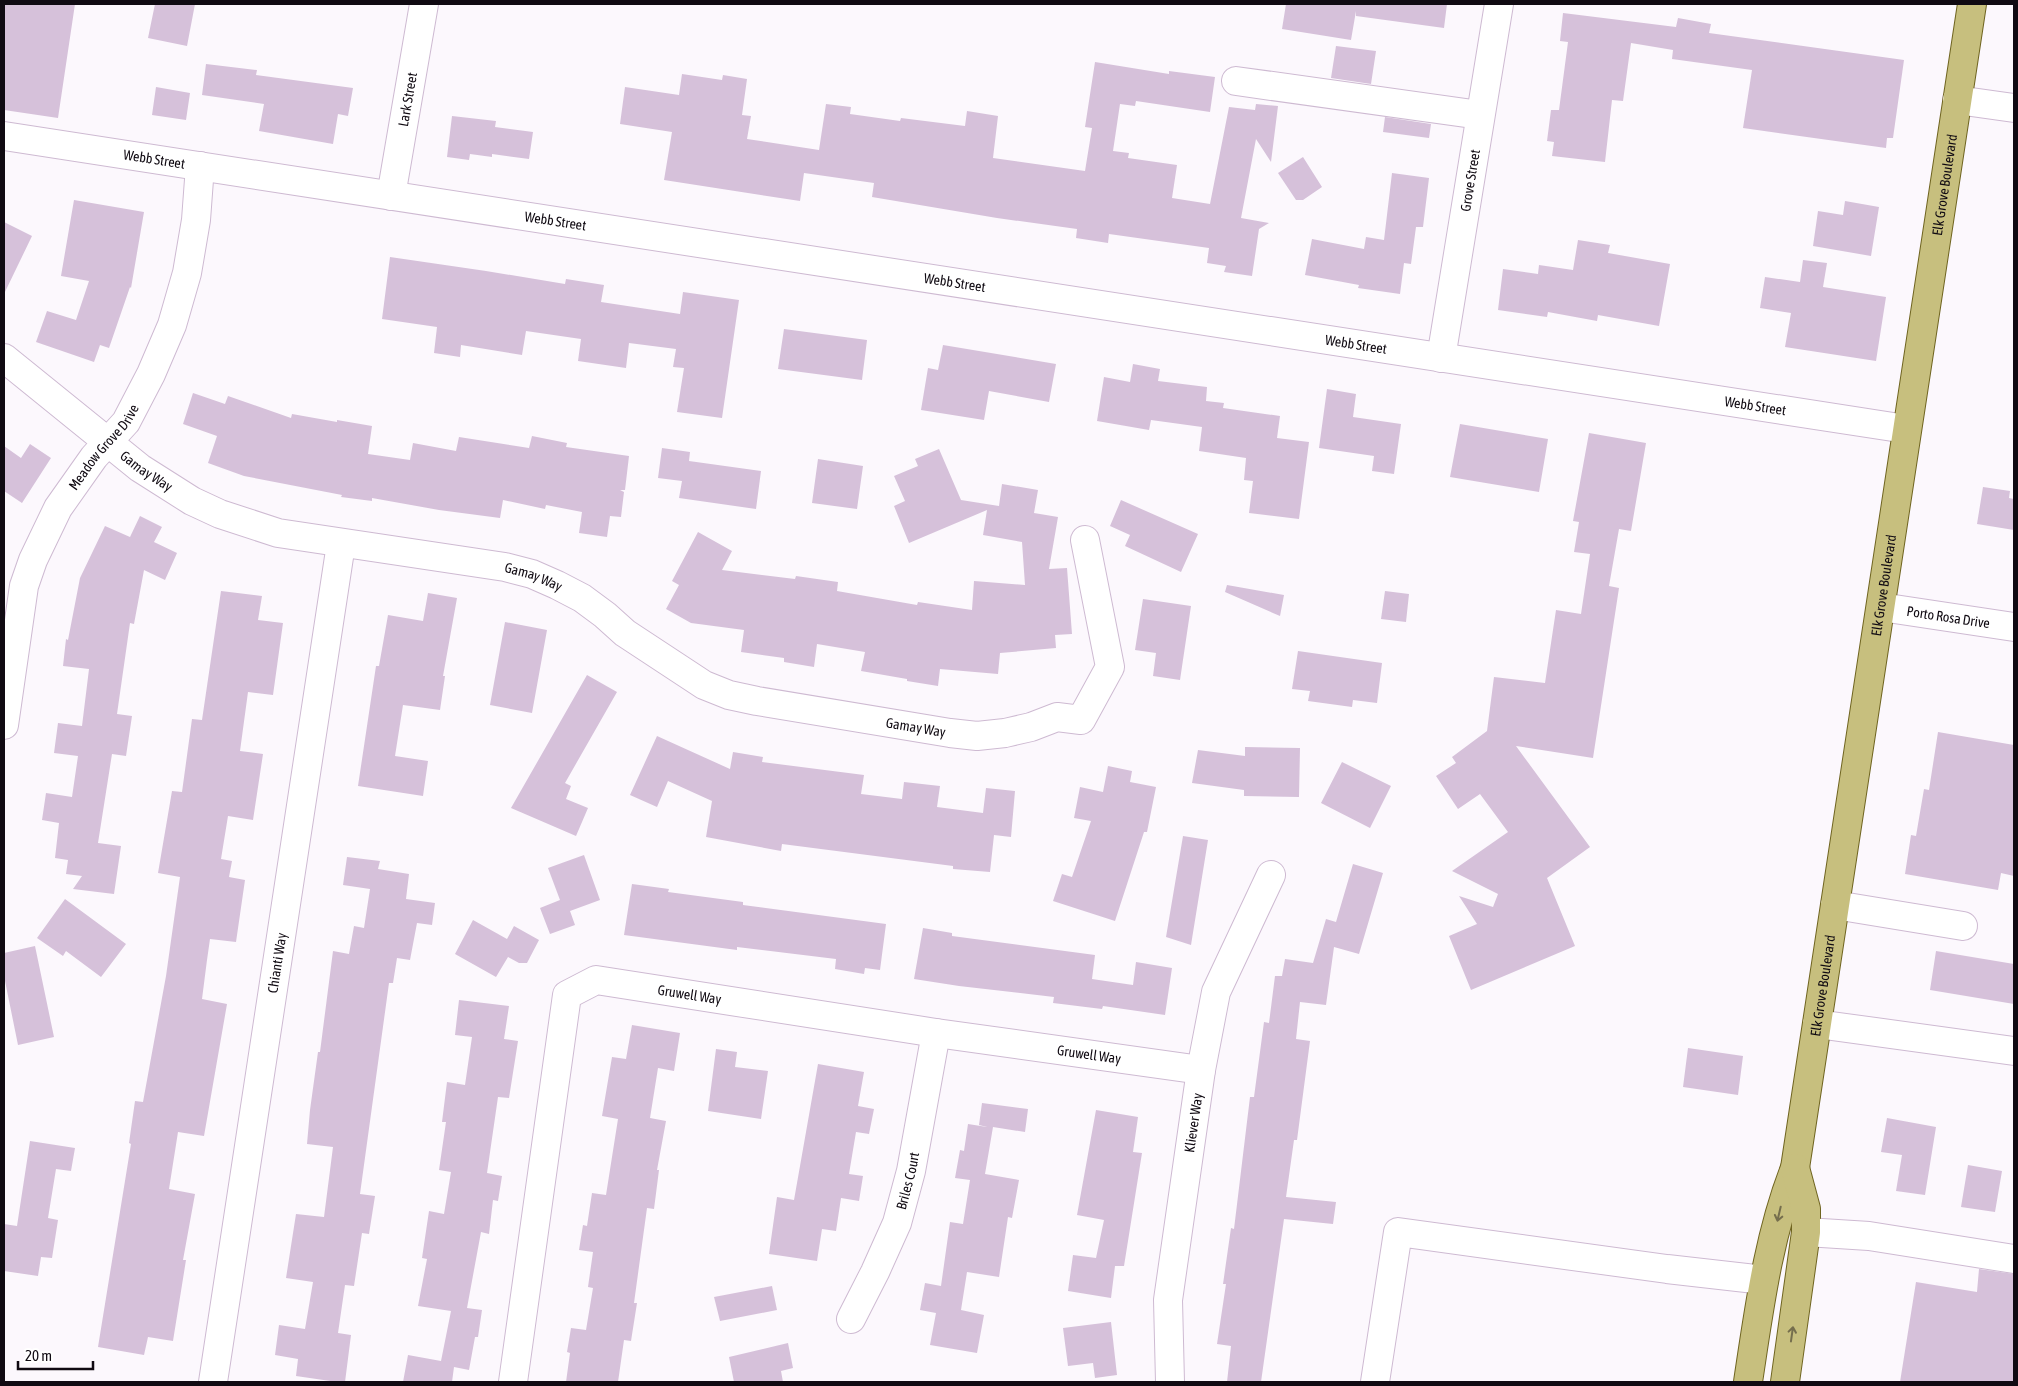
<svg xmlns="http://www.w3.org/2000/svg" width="2018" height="1386" font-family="'Asap Condensed',sans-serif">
	<rect width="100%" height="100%" fill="#fcf8fd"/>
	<path fill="#d6c1da" d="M4 4H75L58 118 4 110Z
		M155 4H195L187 46 148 38Z
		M1286 4H1447L1444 28 1356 16V11L1351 40 1282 29Z
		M1563 13 1676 27 1678 18 1711 24 1709 33 1904 60 1893 138H1887L1886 148 1743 128 1752 70 1672 59 1673 50 1631 43 1623 101 1612 100 1605 162 1552 156 1554 142 1547 141 1551 110H1559L1568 42 1560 41Z
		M1336 46 1376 51 1371 84 1331 78Z
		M1095 62 1169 74V71L1215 77 1210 112 1136 101 1135 106 1120 104 1113 151 1129 153 1128 158 1177 165 1172 198 1210 204 1229 107 1255 110 1256 104 1278 106 1271 162 1256 139 1241 218 1269 223 1259 229 1252 276 1224 272 1226 266 1207 263 1209 248 1109 234 1108 243 1076 238 1077 229 997 218 872 197 874 183 804 173 800 201 664 180 672 132 620 124 625 87 679 95 682 74 722 80 723 75 747 79 742 115 751 116 747 139 819 150 826 104 851 107 850 114 900 121 901 118 965 126 967 111 998 116 993 158 1085 171 1092 128 1085 127Z
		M206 64 257 70 256 75 353 88 348 116 338 114 333 144 259 131 264 104 202 95Z
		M156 87 190 93 186 120 152 115Z
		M452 116 496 121 495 127 533 132 529 159 492 154V157L470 154 469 160 447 157Z
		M1385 117 1431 124 1429 138 1383 132Z
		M1303 157 1322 187 1303 200H1296L1278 173Z
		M1392 173 1429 178 1423 227H1416L1411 264 1404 263 1400 294 1358 288 1359 285 1305 275 1312 239 1364 249 1366 237 1384 240Z
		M74 200 144 212 131 288 130 287 109 348 100 345 94 362 36 342 47 311 76 320 89 281 61 276Z
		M1845 201 1879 207 1871 256 1813 246 1818 211 1843 215Z
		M4 222 32 236 4 294Z
		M1578 240 1610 245 1608 253 1670 264 1659 326 1598 315 1597 321 1548 312 1547 317 1498 310 1503 269 1538 274 1539 265 1573 270Z
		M390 257 486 271 565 284 566 279 604 285 601 302 680 314 683 292 739 300 722 418 677 412 684 368 673 367 676 349 629 343 626 368 578 361 581 339 526 331 522 355 461 345 460 357 434 353 437 327 382 319Z
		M1803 260 1827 263 1823 287 1886 297 1876 361 1785 347 1791 313 1760 308 1765 277 1800 282Z
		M784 329 867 340 862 380 778 369Z
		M943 345 1056 364 1049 402 989 391 984 420 921 410 928 368 938 370Z
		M1133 364 1160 369 1158 381 1207 387 1206 401 1224 403 1223 408 1280 416 1277 438 1309 442 1299 519 1249 513 1253 481 1244 480 1246 458 1199 451 1202 427 1151 420 1149 430 1097 421 1104 377 1130 382Z
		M1327 389 1356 394 1353 417 1401 424 1394 474 1372 471 1374 456 1319 448Z
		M193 393 225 404 228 396 291 418 292 414 337 422V420L372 426 368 454 410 460 413 443 456 451 459 437 529 448 532 436 567 443 566 447 629 456 625 490H620L624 492 621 517 610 516 607 537 579 533 582 512 546 505 545 509 503 500 500 518 439 510 372 498V501L341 497 342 495 244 476 208 463 217 436 183 424Z
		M1460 424 1548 439 1539 492 1450 477Z
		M1589 433 1646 443 1631 531 1619 529 1609 586 1619 588 1593 758 1516 746 1590 847 1547 878 1575 946 1471 990 1449 936 1477 924 1459 896 1493 907 1498 894 1452 871 1508 832 1480 794 1458 809 1436 776 1456 763 1452 757 1487 731 1494 677 1545 683 1556 610 1581 614 1590 554 1574 552 1579 522 1573 521Z
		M30 444 51 458 22 503 4 491V446L21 458Z
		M662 448 690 452 689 461 761 471 756 509 679 498 682 481 658 478Z
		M939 449 961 500 999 506 1002 484 1038 490 1034 513 1058 517 1049 569 1067 568 1072 634 1055 635 1056 648 1000 653 998 674 940 669 938 686 907 681V679L861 671 865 652 817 644 814 667 784 662V658L741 652 744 630 691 623 666 609 679 585 672 581 698 532 732 551 722 570 795 579 796 576 838 582 837 591 917 605 918 602 972 610 974 581 1025 585 1022 542 983 535 987 510 909 543 894 506 905 501 894 476 918 466 915 459Z
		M818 459 863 466 857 509 812 503Z
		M1983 487 2010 491 2009 498 2014 499V530L1977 524Z
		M1121 500 1198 534 1181 572 1125 546 1130 535 1110 526Z
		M140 516 162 527 154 542 177 553 165 580 144 570 134 624 130 623 117 714 132 716 126 756 112 754 98 843 121 846 114 894 73 889 82 876 66 874 68 860 55 858 59 823 42 820 46 793 72 797 78 756 54 753 58 723 82 726 89 669 63 666 66 639 68 640 80 578 105 526 130 537Z
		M1227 585 1284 595 1280 616 1225 592Z
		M221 591 262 596 258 620 283 623 273 695 248 692 240 751 263 754 253 820 228 816 221 859 232 861 229 877 245 880 236 942 210 939 207 960 202 999 227 1004 204 1136 178 1132 169 1189 195 1194 183 1260H186L173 1341 148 1337 144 1355 98 1347 131 1144 129 1143 135 1101 143 1102 166 976 180 877 158 873 172 791 182 792 192 719 202 720Z
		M1385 591 1409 594 1406 622 1381 619Z
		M428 593 457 598 443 676H445L440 710 403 705 395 756 428 761 423 796 358 786 376 666H379L388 615 423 621Z
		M1143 599 1191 606 1180 680 1153 676 1156 653 1135 650Z
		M505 622 547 630 532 713 490 705Z
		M1298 651 1382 663 1377 703 1353 700 1352 707 1308 701 1310 691 1292 689Z
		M587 675 617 692 565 783 571 786 566 799 588 808 576 836 511 808Z
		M1938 732 2014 745V876L2001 873 1998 890 1905 874 1911 835 1916 836 1924 789 1929 790Z
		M657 736 730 769 733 752 763 757 762 762 864 775 861 794 902 799 904 782 940 786 937 807 983 813 986 788 1015 791 1011 837 994 835 990 872 953 869V866L782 844 781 851 706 837 712 801 668 781 657 807 630 795Z
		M1245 747 1300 748 1299 797 1244 796V790L1192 783 1198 750 1245 756Z
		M1342 762 1391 786 1370 828 1321 803Z
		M1108 766 1132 771 1130 782 1156 787 1147 832H1144L1115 921 1053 901 1062 874 1072 877 1091 821 1074 818 1080 787 1103 792Z
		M1183 836 1208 840 1191 945 1166 937Z
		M584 855 600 900 570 911 575 925 550 934 540 908 560 900 548 868Z
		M347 857 380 861 378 869 409 874 406 899 435 903 432 925 417 923 410 960 397 958 393 983H389L360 1194 375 1196 369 1234 362 1233 354 1286 345 1285 338 1333 351 1335 345 1382H337L296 1376 298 1359 275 1355 279 1325 305 1329 313 1282 286 1278 296 1214 324 1217 333 1147 307 1144 310 1110 318 1052H320L333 951 349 954 354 926 364 928 370 889 343 885Z
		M1353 864 1383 873 1359 954 1334 947 1326 1005 1300 1002 1296 1039 1310 1041 1297 1140H1294L1286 1197 1336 1202 1333 1224 1284 1219 1261 1382H1227L1231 1346 1217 1344 1226 1284H1223L1231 1228 1234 1229 1250 1097H1254L1264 1022 1269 1023 1275 976H1282L1285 959 1313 963 1326 919 1336 922Z
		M632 884 669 889 668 892 743 902V905L886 924 880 970 865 968 864 974 835 969 836 959 737 947V950L624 935Z
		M65 899 126 944 101 977 66 951 63 956 37 938Z
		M473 920 507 939 514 926 539 940 527 963H519L508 957 496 977 455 954Z
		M923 928 952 933V936L1095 955 1092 979 1133 985 1136 962 1172 968 1165 1015 1103 1006 1102 1009 1053 1003 1054 997 959 986 914 979Z
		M35 946 54 1037 18 1045 4 976V953Z
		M1936 951 2014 964V1004L1930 990Z
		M459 1000 509 1006 504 1039 518 1041 509 1098 498 1097 487 1173 502 1176 498 1201 493 1200 489 1234 481 1232 467 1308 482 1310 478 1337H475L469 1370 454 1367 452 1382H403L408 1355 441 1361 451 1311 418 1306 427 1259 422 1258 429 1211 444 1214 451 1172 439 1170 446 1122H442L447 1082 465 1085 472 1037 455 1035Z
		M632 1025 680 1033 674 1071 658 1068 650 1118 666 1121 657 1170H659L654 1209 647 1208 634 1303H637L631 1341 624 1340 618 1382H566L570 1353 567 1352 571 1328 586 1330 593 1288 588 1287 593 1252 579 1250 583 1225 587 1226 592 1193 606 1195 618 1119 602 1116 612 1057 626 1059Z
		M1688 1048 1743 1056 1738 1095 1683 1087Z
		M716 1049 737 1052 735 1067 768 1071 761 1119 708 1111Z
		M818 1064 864 1072 858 1106 874 1109 869 1134 856 1132 849 1174 863 1176 859 1201 841 1198 836 1231 822 1229 817 1261 769 1254 777 1197 794 1200Z
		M982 1103 1028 1109 1025 1132 993 1127 985 1174 1019 1180 1012 1218 1008 1217 999 1277 967 1272 961 1310 984 1315 977 1353 930 1345 936 1313 920 1310 925 1283 941 1286 950 1222 963 1224 970 1180 955 1178 960 1150 964 1151 968 1124 987 1127 979 1125Z
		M1096 1110 1138 1117 1133 1152 1142 1153 1124 1266H1115L1111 1298 1068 1291 1073 1255 1096 1258 1104 1220 1077 1215Z
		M1887 1118 1936 1127 1925 1195 1896 1191 1902 1155 1881 1152Z
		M30 1141 75 1148 71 1171 56 1169 48 1218 58 1220 52 1258 41 1257 38 1276 4 1271V1224L17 1226Z
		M1968 1165 2002 1171 1995 1212 1961 1207Z
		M1979 1269 2014 1274V1382H1900L1916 1282 1977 1292Z
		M772 1286 777 1310 720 1321 714 1297Z
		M1111 1322 1117 1375 1095 1378 1093 1363 1068 1366 1063 1328Z
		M788 1343 793 1368 781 1371 783 1382H734L729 1357Z"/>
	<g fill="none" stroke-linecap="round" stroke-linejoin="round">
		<defs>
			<g id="minor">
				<path d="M1236 81 1480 115"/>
				<path d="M1957 100 2014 108"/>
				<path id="s1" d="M4 136 1906 429"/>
				<path id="s2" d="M391 196 424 4"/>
				<path id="s3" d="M4 358 140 468 192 501 220 514 278 533 505 567 532 574 557 585 582 598 605 615 625 633 704 685 729 695 757 701 950 733 977 736 1005 733 1031 727 1057 717 1081 720 1110 667 1085 540"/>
				<path id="s4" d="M1441 358 1499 4"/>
				<path id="s5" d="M1881 607 2014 627"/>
				<path id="s6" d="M4 725 24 586 33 560 58 508 94 457 126 422 151 374 172 325 187 273 196 220 200 166"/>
				<path d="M1835 905 1963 926"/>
				<path d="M1817 1024 2014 1051"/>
				<path d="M1806 1232 1869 1236 2014 1259"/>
				<path id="s7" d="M851 1319 875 1272 897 1223 911 1171 936 1033"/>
				<path id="s8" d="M213 1382 341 544"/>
				<path id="s9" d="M513 1382 567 995 596 980 936 1033 1201 1070"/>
				<path id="s10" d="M1170 1382 1168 1300 1201 1070 1216 992 1271 875"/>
				<path d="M1375 1382 1398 1232 1667 1269 1764 1280"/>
			</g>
			<g id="major">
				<path id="s11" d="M1748 1382C1759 1310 1768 1237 1795 1168L1972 4"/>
				<path d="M1785 1382 1806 1232V1209L1795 1168"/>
			</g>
		</defs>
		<use href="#minor" stroke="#cebad2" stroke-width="30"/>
		<use href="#major" stroke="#6f6420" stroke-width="30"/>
		<use href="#minor" stroke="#fff" stroke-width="28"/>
		<use href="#major" stroke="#c7bf7e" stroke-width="28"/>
	</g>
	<defs><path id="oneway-shaft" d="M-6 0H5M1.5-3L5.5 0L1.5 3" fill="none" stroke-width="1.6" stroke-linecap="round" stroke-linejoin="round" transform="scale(1.25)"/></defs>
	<g stroke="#756e4d">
		<use href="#oneway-shaft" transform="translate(1779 1214) rotate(103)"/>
		<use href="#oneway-shaft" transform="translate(1792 1334) rotate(-82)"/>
	</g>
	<g text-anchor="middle" stroke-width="5" stroke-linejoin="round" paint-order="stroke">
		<g font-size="14" fill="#100a12" stroke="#fff">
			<text dy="5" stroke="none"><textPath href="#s2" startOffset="98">Lark Street</textPath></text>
			<text dy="5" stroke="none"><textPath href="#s1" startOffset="152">Webb Street</textPath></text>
			<text dy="5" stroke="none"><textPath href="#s4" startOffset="180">Grove Street</textPath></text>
			<text dy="5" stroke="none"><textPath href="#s11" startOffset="1214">Elk Grove Boulevard</textPath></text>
			<text dy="5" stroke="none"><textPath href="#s1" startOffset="558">Webb Street</textPath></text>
			<text dy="5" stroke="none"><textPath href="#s1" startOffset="962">Webb Street</textPath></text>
			<text dy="5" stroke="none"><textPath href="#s1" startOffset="1368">Webb Street</textPath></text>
			<text dy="5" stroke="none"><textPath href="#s1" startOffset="1772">Webb Street</textPath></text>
			<text dy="5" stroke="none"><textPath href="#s6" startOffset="302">Meadow Grove Drive</textPath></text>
			<text dy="5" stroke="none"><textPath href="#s3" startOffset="182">Gamay Way</textPath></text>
			<text dy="5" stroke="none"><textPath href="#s3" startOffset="588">Gamay Way</textPath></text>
			<text dy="5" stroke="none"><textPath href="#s11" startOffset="809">Elk Grove Boulevard</textPath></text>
			<text dy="5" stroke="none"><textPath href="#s5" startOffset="68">Porto Rosa Drive</textPath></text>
			<text dy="5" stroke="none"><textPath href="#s3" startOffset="1008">Gamay Way</textPath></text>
			<text dy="5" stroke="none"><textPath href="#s8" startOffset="424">Chianti Way</textPath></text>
			<text dy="5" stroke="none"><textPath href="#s11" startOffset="404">Elk Grove Boulevard</textPath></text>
			<text dy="5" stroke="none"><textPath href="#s9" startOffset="518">Gruwell Way</textPath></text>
			<text dy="5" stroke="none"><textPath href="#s9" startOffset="922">Gruwell Way</textPath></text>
			<text dy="5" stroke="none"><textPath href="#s10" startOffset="261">Kliever Way</textPath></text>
			<text dy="5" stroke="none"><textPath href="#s7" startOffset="150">Briles Court</textPath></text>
		</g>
	</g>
	<rect width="2018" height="1386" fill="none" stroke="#100a12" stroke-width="10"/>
	<path d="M18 1361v8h75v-8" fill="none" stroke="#100a12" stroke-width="2.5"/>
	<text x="25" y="1361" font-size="15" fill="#100a12" stroke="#ffffff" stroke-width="4" paint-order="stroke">20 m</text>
</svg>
